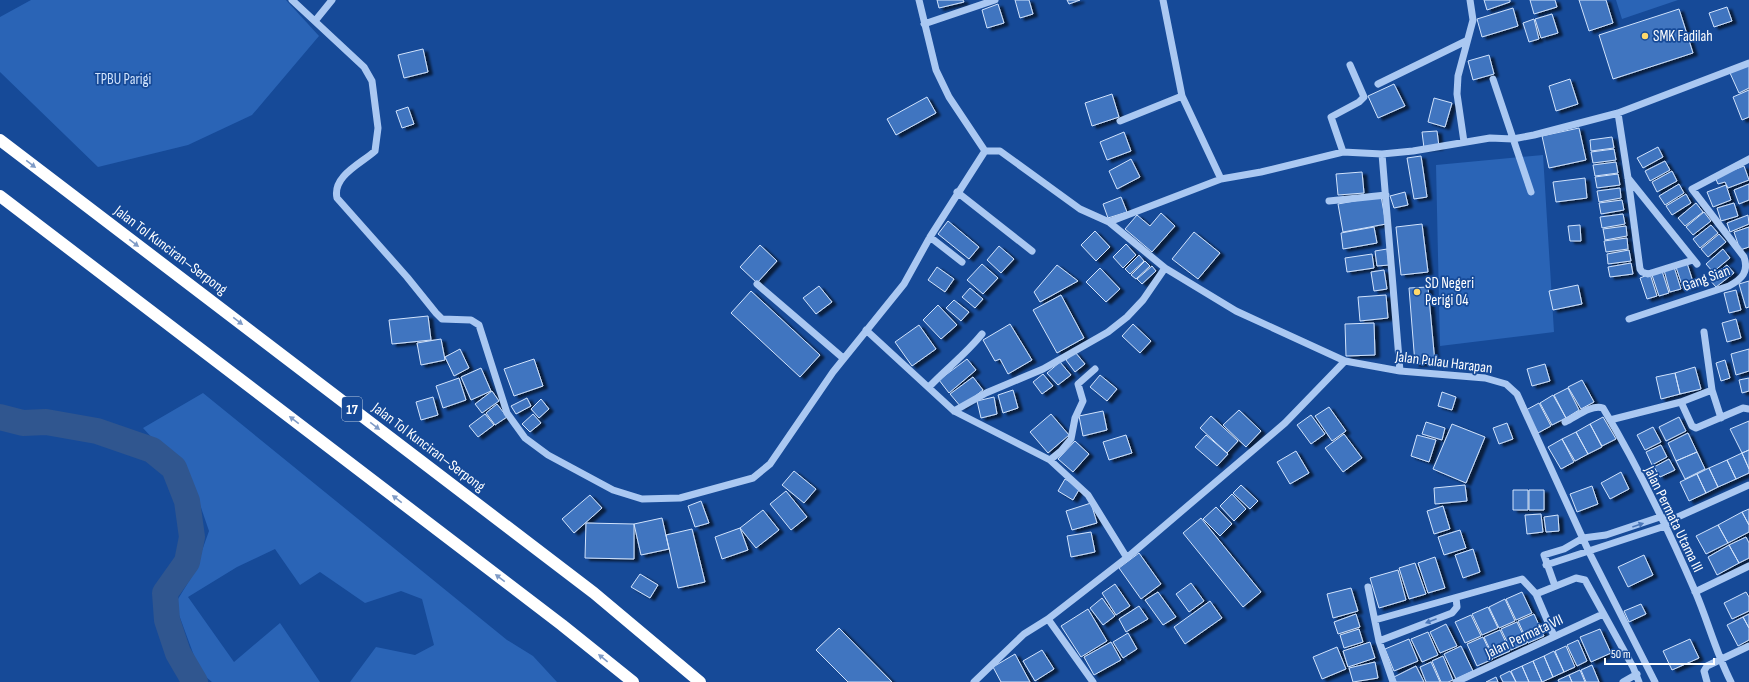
<svg xmlns="http://www.w3.org/2000/svg" width="1749" height="682" font-family="'Sofia Sans Condensed',sans-serif">
	<defs>
		<filter id="shadow"><feDropShadow dx="4.5" dy="2.5" stdDeviation="1" flood-color="#0009"/></filter>
	</defs>
	<rect width="100%" height="100%" fill="#164a98"/>
	<path fill="#2a64b6" d="M31 0H286L319 36 252 115 188 145 98 167 0 72V17Z
		M1616 0H1678L1622 19Z
		M1543 155 1554 332 1440 346 1436 165Z
		M203 393 507 640 533 656 557 682H350L376 647 415 655 434 645 422 599 401 591 365 603 320 572 300 585 275 549 237 567 188 597 234 662 280 623 320 682H212L200 672 175 604 194 573 209 531 192 481 143 428Z"/>
	<g fill="none" stroke-linecap="round" stroke-linejoin="round">
		<path stroke="#30568f" stroke-width="26" d="M0 417 23 423 46 422 97 431 152 450 174 468 187 501 192 537 187 562 165 593 167 620 178 653 195 682"/>
	</g>
	<path fill="#3f74c0" stroke="#d1e3fc" filter="url(#shadow)" d="M937 0H963L964 2 939 8Z
		M1015 0H1029L1033 14 1020 18Z
		M1067 0H1080L1069 4Z
		M1484 0H1510V2L1487 10Z
		M1530 0H1555L1557 7 1534 14Z
		M1579 0H1606L1613 23 1589 31Z
		M998 4 1004 23 987 28 982 10Z
		M1727 7 1732 21 1714 27 1709 13Z
		M1513 8 1518 26 1482 37 1477 19Z
		M1679 9 1693 53 1613 79 1599 35Z
		M1552 14 1558 33 1541 38 1535 19Z
		M1534 19 1539 39 1529 42 1523 23Z
		M423 49 428 72 404 78 398 55Z
		M1489 55 1494 74 1473 80 1468 61Z
		M1749 65V88L1739 93 1730 73Z
		M1570 79 1578 104 1556 111 1549 86Z
		M1394 84 1405 106 1378 118 1368 96Z
		M1749 90V117L1742 120 1733 97Z
		M1112 94 1119 117 1092 126 1085 103Z
		M927 97 936 113 896 135 887 119Z
		M1434 98 1452 103 1445 127 1428 122Z
		M408 107 414 124 402 128 396 111Z
		M1579 128 1586 160 1549 168 1542 136Z
		M1437 131 1439 147 1424 148 1422 132Z
		M1124 132 1131 151 1107 160 1100 142Z
		M1612 137 1614 148 1591 151 1590 140Z
		M1658 147 1663 157 1643 168 1637 158Z
		M1614 149 1616 160 1593 163 1591 152Z
		M1421 156 1427 197 1414 199 1407 158Z
		M1131 159 1140 177 1117 189 1109 171Z
		M1665 161 1670 170 1650 181 1645 171Z
		M1616 162 1618 173 1595 176 1593 165Z
		M1744 166 1749 180 1728 188 1725 182 1718 184 1715 177Z
		M1672 171 1677 181 1657 192 1652 182Z
		M1362 172 1364 193 1338 195 1336 174Z
		M1618 174 1620 185 1597 188 1595 177Z
		M1585 178 1587 198 1556 202 1553 182Z
		M1679 184 1684 193 1665 205 1659 196Z
		M1749 184V200L1739 204 1734 190Z
		M1726 185 1731 200 1713 207 1707 192Z
		M1620 188 1621 198 1599 202 1597 191Z
		M1405 192 1408 205 1394 208 1390 196Z
		M1686 194 1691 203 1672 215 1666 206Z
		M1381 196 1386 224 1343 232 1338 204Z
		M1121 197 1127 212 1108 218 1103 204Z
		M1622 200 1624 210 1601 214 1599 203Z
		M1696 203 1703 212 1685 226 1678 218Z
		M1734 203 1738 216 1721 221 1717 208Z
		M1704 212 1711 221 1693 235 1686 227Z
		M1161 213 1175 226 1152 252 1125 229 1137 215 1150 226Z
		M1623 214 1625 224 1602 228 1600 217Z
		M1748 215 1749 224 1730 232 1727 223Z
		M948 221 979 247 969 259 938 234Z
		M1422 224 1428 272 1401 275 1396 227Z
		M1580 225 1581 241H1570L1568 226Z
		M1711 225 1718 233 1700 248 1693 239Z
		M1626 226 1627 236 1605 240 1603 229Z
		M1374 227 1377 243 1343 249 1341 233Z
		M1749 227V247L1740 250 1734 232Z
		M1095 231 1110 247 1096 261 1081 245Z
		M1194 232 1220 253 1198 279 1172 259Z
		M1719 234 1726 242 1708 257 1701 249Z
		M1627 238 1628 249 1606 252 1604 241Z
		M1126 244 1136 255 1123 268 1113 257Z
		M760 245 777 261 757 283 740 267Z
		M999 246 1014 259 1001 273 987 260Z
		M1387 249 1389 265 1377 266 1375 251Z
		M1723 249 1730 258 1713 272 1706 264Z
		M1629 250 1631 261 1608 264 1607 254Z
		M1372 254 1374 268 1347 272 1345 258Z
		M1139 255 1144 261 1130 274 1125 269Z
		M1145 261 1150 266 1136 279 1131 275Z
		M1631 263 1633 274 1610 277 1608 267Z
		M1687 263 1694 285 1683 288 1676 267Z
		M982 264 998 278 983 294 967 280Z
		M1057 265 1078 281 1040 302 1034 292Z
		M1727 265 1734 273 1716 287 1709 279Z
		M1152 266 1156 271 1142 284 1137 279Z
		M937 267 954 279 945 292 928 280Z
		M1674 267 1681 289 1670 292 1664 270Z
		M1100 268 1120 289 1106 302 1086 282Z
		M1384 270 1387 289 1374 291 1371 272Z
		M1662 271 1669 293 1659 296 1652 275Z
		M1650 274 1657 296 1647 299 1640 278Z
		M1749 281V307L1746 308 1739 284Z
		M1578 285 1582 304 1553 310 1549 291Z
		M819 286 832 302 816 314 803 298Z
		M1428 287 1435 363 1415 364 1409 288Z
		M970 288 983 299 975 308 962 297Z
		M1736 290 1741 310 1729 313 1724 293Z
		M751 291 820 355 800 377 731 313Z
		M1061 295 1084 338 1057 353 1033 310Z
		M1386 295 1388 318 1360 321 1358 297Z
		M954 300 969 312 961 321 946 308Z
		M938 305 957 325 941 339 923 320Z
		M428 316 431 340 392 344 389 320Z
		M1736 319 1741 338 1727 342 1722 323Z
		M1374 323 1375 355 1346 356 1345 324Z
		M1010 324 1032 360 1008 374 1000 359 995 361 983 340Z
		M1133 324 1151 341 1140 353 1122 336Z
		M919 325 936 349 912 366 895 342Z
		M441 339 445 360 421 365 417 343Z
		M460 349 469 368 454 376 445 357Z
		M1749 349V371L1736 375 1731 354Z
		M1075 352 1085 364 1075 372 1066 360Z
		M534 359 543 386 514 396 504 369Z
		M967 359 976 370 949 393 939 380Z
		M1725 360 1730 378 1721 381 1716 363Z
		M1060 362 1071 375 1058 385 1047 373Z
		M1545 364 1550 381 1532 386 1527 369Z
		M1695 367 1701 389 1680 394 1675 373Z
		M481 368 491 391 471 400 461 377Z
		M1675 373 1680 394 1661 399 1656 377Z
		M1043 374 1053 386 1042 394 1033 382Z
		M1100 375 1117 389 1107 401 1090 387Z
		M973 377 983 390 961 407 950 394Z
		M459 378 466 400 443 408 436 386Z
		M1749 378V391L1742 393 1739 380Z
		M1582 380 1594 402 1581 409 1568 387Z
		M1568 388 1579 410 1566 418 1554 395Z
		M1013 390 1018 408 1003 413 998 395Z
		M492 391 499 401 482 413 475 404Z
		M1442 392 1456 397 1452 410 1438 406Z
		M1553 395 1566 418 1552 425 1540 403Z
		M433 397 438 415 421 420 416 402Z
		M994 397 997 414 981 418 977 401Z
		M527 398 531 406 516 414 511 406Z
		M541 399 549 409 539 418 531 409Z
		M1539 403 1551 426 1538 433 1526 410Z
		M497 404 507 417 495 425 486 413Z
		M1329 407 1346 431 1332 441 1315 416Z
		M1239 410 1261 431 1246 447 1223 425Z
		M1103 411 1107 430 1083 436 1079 416Z
		M485 414 494 425 478 437 469 426Z
		M533 414 541 423 530 432 522 424Z
		M1051 414 1069 435 1048 453 1030 432Z
		M1311 415 1325 434 1311 444 1297 425Z
		M1211 416 1238 441 1227 453 1200 428Z
		M1603 417 1616 439 1602 446 1590 424Z
		M1679 417 1686 431 1666 441 1659 427Z
		M1749 421V450L1742 453 1730 429Z
		M1426 422 1445 428 1442 440 1422 434Z
		M1507 423 1513 439 1499 444 1493 428Z
		M1452 424 1485 437 1466 483 1433 469Z
		M1590 424 1602 447 1588 454 1576 432Z
		M1653 427 1661 442 1645 450 1637 435Z
		M1576 432 1588 454 1575 461 1562 439Z
		M1688 433 1697 452 1676 461 1668 443Z
		M1344 434 1362 458 1343 472 1325 448Z
		M1126 435 1132 453 1109 460 1103 442Z
		M1206 435 1228 454 1217 466 1195 447Z
		M1417 435 1436 440 1429 462 1411 456Z
		M1562 439 1574 462 1561 469 1548 447Z
		M1075 441 1089 454 1073 472 1058 459Z
		M1661 445 1667 457 1652 465 1646 452Z
		M1749 450V469L1742 453Z
		M1296 451 1309 473 1290 484 1277 462Z
		M1697 452 1705 469 1685 479 1676 461Z
		M1742 453 1749 469V473L1736 479 1727 460Z
		M1669 459 1675 470 1660 477 1654 467Z
		M1727 460 1736 479 1718 487 1709 468Z
		M1709 468 1718 487 1706 493 1697 474Z
		M794 471 816 489 804 503 782 485Z
		M1621 472 1629 489 1610 499 1601 483Z
		M1697 474 1706 493 1689 501 1680 482Z
		M1065 479 1080 488 1073 500 1058 491Z
		M1241 485 1258 501 1250 509 1233 493Z
		M1465 485 1467 501 1435 504 1434 488Z
		M1592 486 1598 504 1577 512 1570 494Z
		M1513 490H1528V510H1513Z
		M1529 490H1544V510H1529Z
		M786 491 807 517 791 530 770 504Z
		M1232 494 1246 509 1234 521 1220 506Z
		M590 495 602 508 574 533 562 519Z
		M701 501 709 523 695 527 688 506Z
		M1091 503 1097 523 1072 530 1066 511Z
		M1443 506 1450 529 1434 534 1427 511Z
		M1216 507 1232 524 1220 536 1203 519Z
		M1749 509V525L1742 512Z
		M763 510 779 530 756 548 740 528Z
		M1742 512 1749 525V532L1728 543 1718 525Z
		M1541 514 1543 532 1527 534 1525 515Z
		M1558 515 1559 531 1546 532 1544 517Z
		M662 518 669 549 641 555 634 524Z
		M1201 518 1261 592 1243 607 1183 533Z
		M586 523 634 524V559L585 558Z
		M1718 525 1728 543 1706 554 1696 536Z
		M740 528 748 550 722 559 715 537Z
		M692 529 705 582 678 588 666 535Z
		M1460 530 1466 548 1444 555 1438 537Z
		M1091 532 1095 552 1071 557 1067 536Z
		M1746 537 1749 543V558L1739 563 1729 545Z
		M1729 545 1739 563 1717 575 1708 557Z
		M1473 549 1480 572 1463 578 1455 555Z
		M1139 553 1161 584 1141 599 1119 568Z
		M1644 555 1653 575 1628 587 1618 567Z
		M1435 557 1445 588 1428 593 1418 563Z
		M1415 563 1426 594 1409 599 1399 568Z
		M1398 570 1406 600 1379 608 1370 578Z
		M640 574 658 585 650 598 631 587Z
		M1191 583 1204 601 1189 612 1176 594Z
		M1115 584 1130 606 1116 615 1102 593Z
		M1351 588 1358 611 1333 618 1327 594Z
		M1158 592 1176 617 1163 625 1145 600Z
		M1522 592 1532 613 1516 620 1506 599Z
		M1746 592 1749 597V611L1732 619 1724 603Z
		M1102 598 1115 616 1103 625 1090 608Z
		M1505 599 1515 621 1499 628 1489 607Z
		M1210 601 1222 618 1185 644 1174 627Z
		M1641 604 1646 614 1629 622 1624 611Z
		M1139 606 1148 619 1126 632 1119 619Z
		M1488 607 1498 628 1482 635 1472 614Z
		M1088 609 1107 641 1081 657 1061 626Z
		M1356 614 1360 627 1338 634 1334 622Z
		M1534 614 1544 636 1528 643 1518 621Z
		M1749 614V628L1743 617Z
		M1471 615 1481 636 1465 643 1455 622Z
		M1743 617 1749 628V640L1738 646 1727 625Z
		M1517 622 1527 643 1511 650 1501 629Z
		M1446 624 1457 646 1440 653 1430 632Z
		M839 628 892 682H848L816 650Z
		M1359 629 1363 642 1344 648 1340 635Z
		M1600 629 1611 653 1591 662 1580 637Z
		M1500 630 1510 651 1494 658 1484 637Z
		M1428 632 1438 655 1422 662 1411 639Z
		M1128 633 1137 649 1123 658 1113 642Z
		M1483 637 1493 659 1477 666 1467 644Z
		M1409 639 1418 661 1394 671 1385 649Z
		M1690 639 1699 658 1672 670 1663 651Z
		M1578 640 1587 661 1577 666 1567 645Z
		M1111 642 1121 660 1094 675 1084 657Z
		M1370 642 1375 658 1348 667 1343 651Z
		M1461 646 1473 671 1456 679 1444 654Z
		M1566 646 1575 667 1564 672 1555 651Z
		M1337 647 1346 669 1322 679 1313 657Z
		M1042 650 1054 669 1035 681 1023 661Z
		M1554 651 1564 672 1553 677 1544 656Z
		M1015 654 1030 682H1001L993 667Z
		M1443 656 1453 680 1448 682H1441L1432 661Z
		M1544 656 1553 677 1542 682 1533 661Z
		M1533 661 1542 682H1529L1522 666Z
		M1375 662 1378 678 1353 682 1349 668Z
		M1431 662 1440 682H1426L1420 667Z
		M1592 665 1599 682H1586L1581 670Z
		M1416 666 1424 682H1396L1394 677Z
		M1522 666 1529 682H1516L1511 671Z
		M1580 670 1585 682H1572L1569 675Z
		M1510 671 1516 682H1503L1500 676Z
		M1569 675 1572 682H1559L1558 680Z
		M1496 677 1498 682H1486Z"/>
	<g fill="none" stroke-linecap="round" stroke-linejoin="round">
		<path stroke="#aac8f2" stroke-width="7" d="M292 0 364 67 372 81 378 128 375 151C362 163 332 176 337 198L407 277 436 313 442 319 471 320 479 325 507 413 525 438 548 455 613 490 642 499 680 498 753 478 770 464 833 372 904 284 930 237 985 151
			M919 0 936 70 949 97 985 151
			M1163 0 1182 96 1221 179
			M315 21 332 0
			M924 24 995 0
			M1493 79 1531 192
			M1378 84 1466 41
			M1618 113 1628 178 1640 269 1642 272 1648 274 1693 260
			M1120 121 1182 96
			M1464 142 1457 94 1458 76 1473 20 1470 0
			M985 151H1000L1080 209 1109 222 1165 268 1236 311 1345 361 1400 371 1485 378 1506 384 1517 394 1589 552 1655 682
			M1343 152 1331 117 1359 102 1364 97 1350 65
			M1382 154 1400 371
			M1628 178 1697 264
			M957 192 1032 251
			M1329 201 1386 195
			M1109 222 1221 179 1261 172 1343 152 1382 154 1413 151 1490 138 1513 139 1534 135 1618 113 1749 63
			M930 237 962 262
			M757 284 843 358
			M1629 319 1729 286C1742 279 1749 272 1744 257L1692 189 1749 159
			M866 330 954 411 1050 460 1088 495 1127 558
			M1704 332 1712 390 1721 418
			M929 387C947 368 965 355 982 334
			M1681 402 1692 426 1696 428 1743 408 1749 409
			M954 411 986 393 1043 369 1108 332 1127 317 1143 300 1165 268
			M1610 420 1681 402 1712 390
			M1565 422C1576 417 1591 404 1603 408 1638 466 1668 529 1695 591 1708 621 1716 653 1731 682
			M1050 460 1061 451 1071 439 1075 418 1083 401 1078 384 1095 369
			M1546 565 1665 526 1671 520 1749 485
			M1555 586 1544 555 1564 549 1583 538 1606 535 1660 517 1664 518
			M1368 587 1379 641 1393 682
			M1695 592 1749 566
			M1536 594 1576 578 1585 580 1633 667 1639 682
			M1048 619 1093 682
			M1375 620 1522 579 1536 594 1554 636
			M1379 641 1452 613 1457 607 1456 598
			M974 682 1024 634 1048 619 1129 556 1285 423 1345 361
			M1456 682 1603 614
			M1623 682 1637 674
			M1707 682 1704 671 1707 666 1749 646"/>
		<path stroke="#fff" stroke-width="12" d="M0 140 594 593 700 682
			M0 196 562 625 633 682"/>
	</g>
	<defs><path id="oneway-solid" d="M-6-.8H1V-3.2L6.5 0L1 3.2V.8H-6Z"/></defs>
	<g fill="#7f9bc6">
		<use href="#oneway-solid" transform="translate(31 164) rotate(37)"/>
		<use href="#oneway-solid" transform="translate(134 243) rotate(37)"/>
		<use href="#oneway-solid" transform="translate(238 321) rotate(37)"/>
		<use href="#oneway-solid" transform="translate(294 420) rotate(-143)"/>
		<use href="#oneway-solid" transform="translate(375 426) rotate(37)"/>
		<use href="#oneway-solid" transform="translate(397 499) rotate(-143)"/>
		<use href="#oneway-solid" transform="translate(500 578) rotate(-143)"/>
		<use href="#oneway-solid" transform="translate(603 658) rotate(-141)"/>
	</g>
	<g fill="#4a76b8">
		<use href="#oneway-solid" transform="translate(1638 525) rotate(-19)"/>
		<use href="#oneway-solid" transform="translate(1431 621) rotate(159)"/>
	</g>
	<g fill="#ffd96b" stroke="#164a98" stroke-width="1.5">
		<circle cx="1645" cy="36" r="4"/>
		<circle cx="1417" cy="292" r="4"/>
	</g>
	<g text-anchor="middle" stroke-width="3.5" stroke-linejoin="round" paint-order="stroke">
		<rect fill="#164a98" stroke="#b9c9e0" stroke-width="1" x="342" y="397" width="20" height="24" rx="3"/>
		<g font-size="14" font-weight="bold" fill="#fff">
			<text x="352" y="414">17</text>
		</g>
		<g font-size="15" fill="#fff" stroke="#164a98" text-anchor="start">
			<text x="1653" y="41">SMK Fadilah</text>
			<text x="1425" y="288">SD Negeri<tspan x="1425" dy="17">Perigi 04</tspan></text>
		</g>
		<g font-size="15" fill="#d1e3fc" stroke="#164a98">
			<text x="123" y="84">TPBU Parigi</text>
		</g>
		<g font-size="15" fill="#fff" stroke="#164a98">
			<text transform="translate(171 250) rotate(37)" y="5">Jalan Tol Kunciran–Serpong</text>
			<text transform="translate(1706 278) rotate(-20)" y="5">Gang Sian</text>
			<text transform="translate(1444 362) rotate(7)" y="5">Jalan Pulau Harapan</text>
			<text transform="translate(429 447) rotate(37)" y="5">Jalan Tol Kunciran–Serpong</text>
			<text transform="translate(1674 519) rotate(64)" y="5">Jalan Permata Utama III</text>
			<text transform="translate(1524 636) rotate(-25)" y="5">Jalan Permata VII</text>
		</g>
	</g>
	<path d="M1605 658v6h109v-6" fill="none" stroke="#ffffff" stroke-width="2"/>
	<text x="1611" y="658" font-size="12" fill="#ffffff" stroke="#164a98" stroke-width="3" paint-order="stroke">50 m</text>
</svg>
